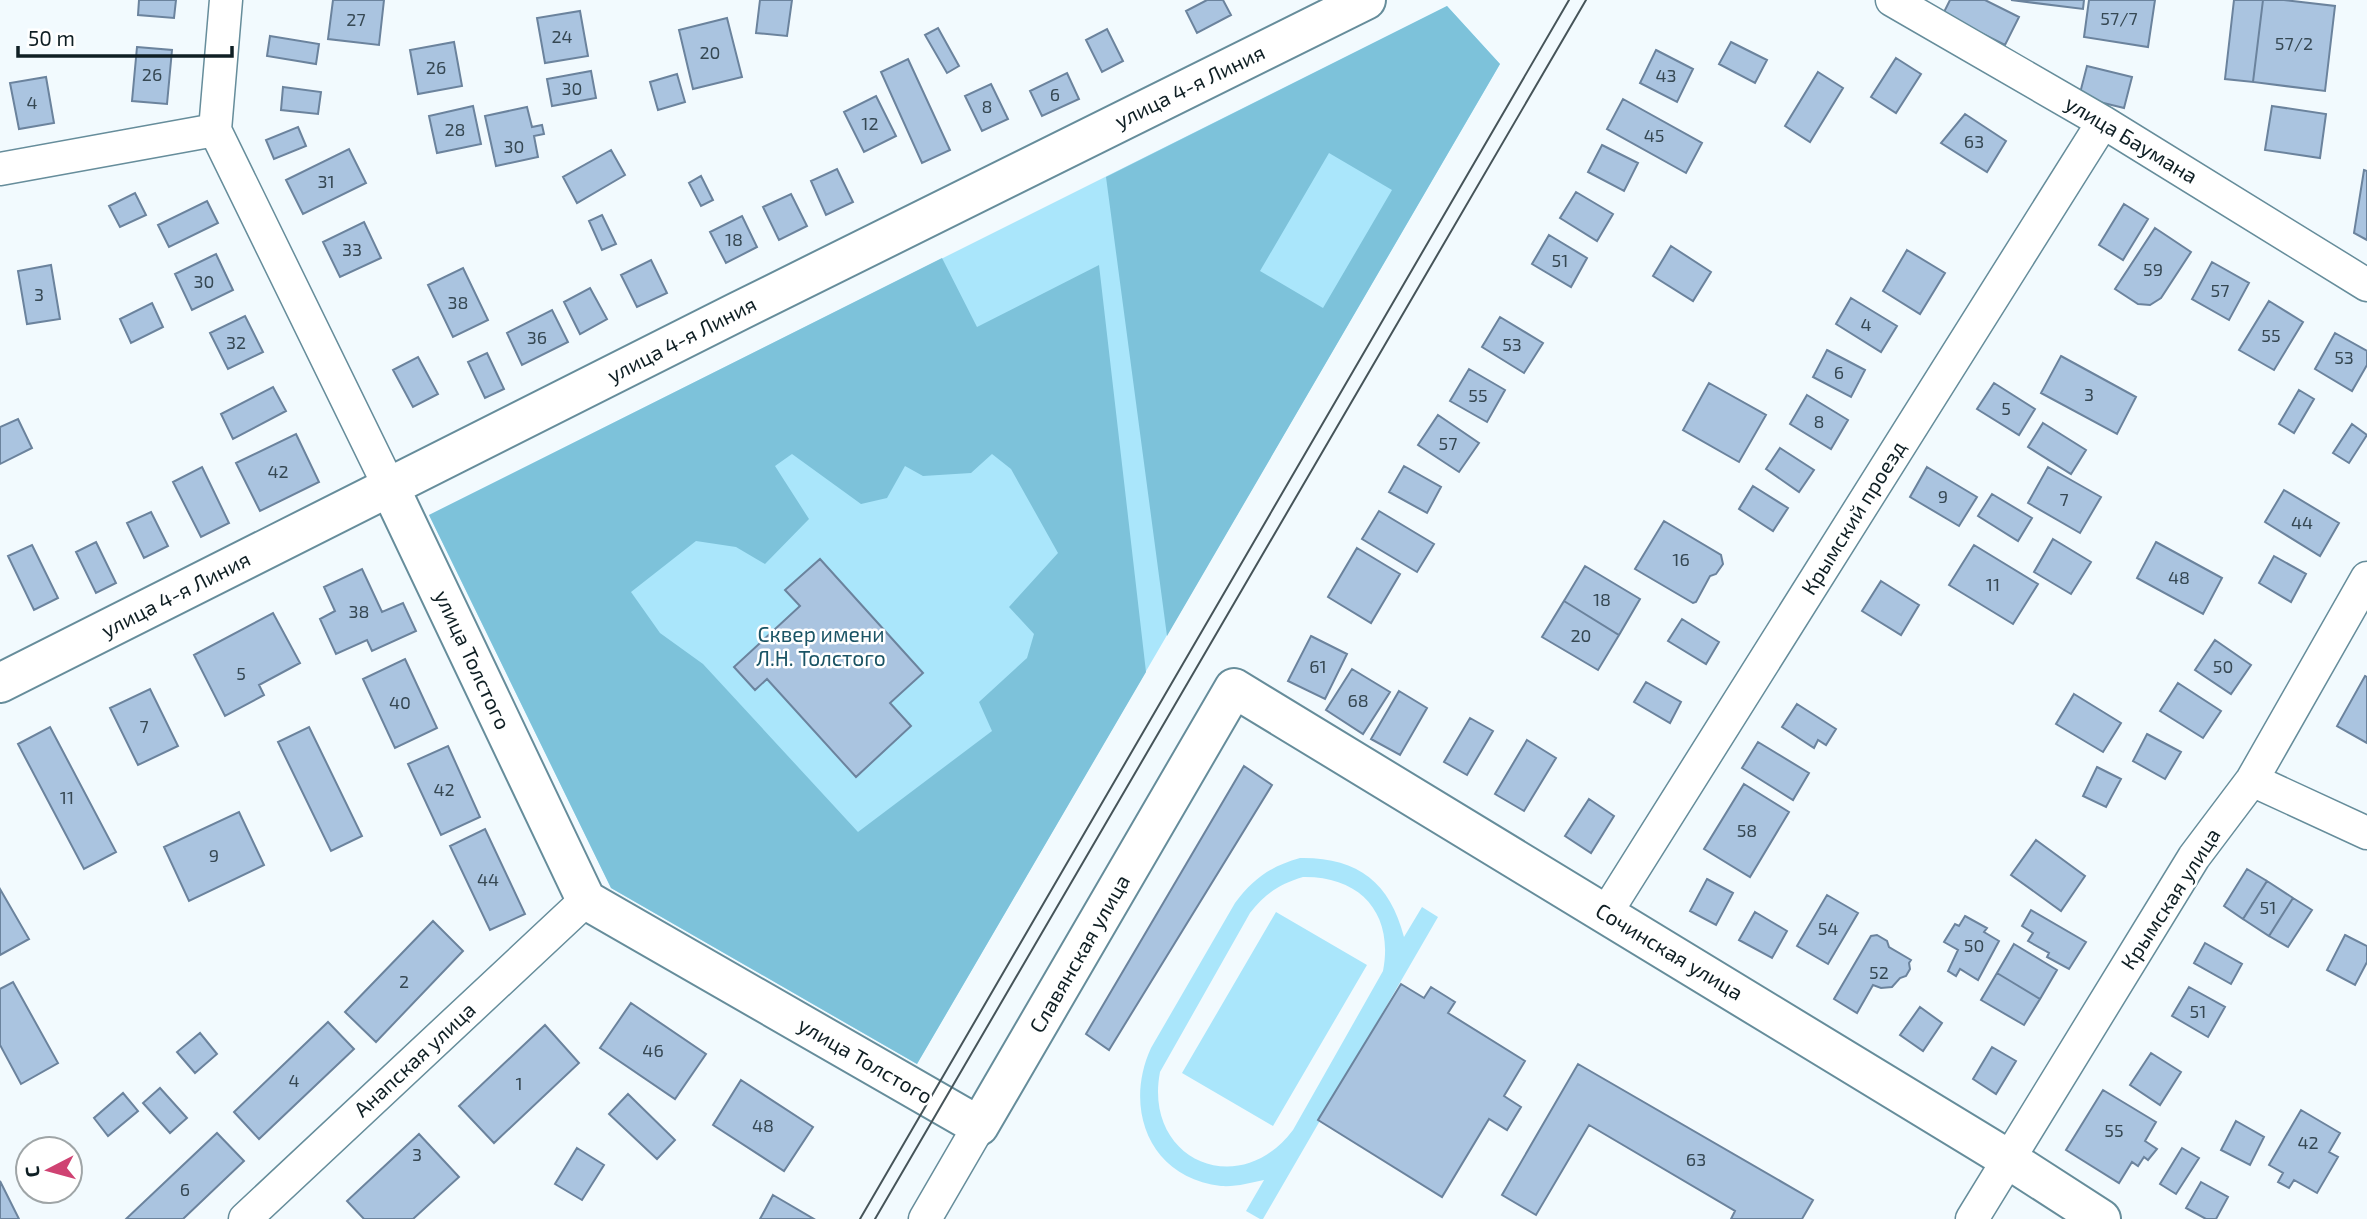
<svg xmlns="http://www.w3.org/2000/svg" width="2367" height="1219" font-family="'Exo 2',sans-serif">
	<rect width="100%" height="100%" fill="#f2fafe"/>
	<path fill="#aae6fb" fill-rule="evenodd" d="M1447 6 1500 64 917 1064 611 888 429 515Z
		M1300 858C1357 857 1390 882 1404 937L1422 907 1438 917 1263 1219H1260L1246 1211 1264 1180C1250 1183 1236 1187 1221 1186 1150 1178 1123 1109 1151 1048L1235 903C1253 879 1271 866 1300 858ZM1303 877C1361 876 1394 914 1383 971L1293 1130C1239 1202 1143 1160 1160 1072L1250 913C1265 894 1279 884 1303 877Z
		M1276 912 1367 965 1273 1126 1182 1073Z"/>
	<path fill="#7dc2da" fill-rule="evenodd" d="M1447 6 1500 64 1167 636 1106 177ZM1329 153 1392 190 1323 308 1260 271Z
		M942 258 977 327 1099 265 1146 672 917 1064 611 888 429 515ZM792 454 861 504 887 498 905 466 923 476 971 473 992 454 1011 469 1058 553 1009 607 1034 634 1027 658 979 702 992 731 858 832 703 664 660 633 631 592 696 541 736 547 765 564 809 519 775 466Z"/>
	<path fill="#aac4e0" stroke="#6b839d" stroke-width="2" d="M139 0H176L174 18 138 15Z
		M333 0H384L379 45 328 39Z
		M760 0H792L787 36 756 33Z
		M1207 0H1223L1231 15 1197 33 1186 11Z
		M1950 0H1985L2019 17 2005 45 1943 14Z
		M2011 0H2084L2083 9Z
		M2089 0H2155L2148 47 2084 37Z
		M2234 0H2263L2253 82 2225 79Z
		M2263 0H2284L2335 6 2325 91 2253 82Z
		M580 11 588 56 545 63 537 18Z
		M727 18 742 77 693 89 679 30Z
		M938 28 959 66 947 73 925 35Z
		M1107 29 1123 61 1102 72 1086 40Z
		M270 36 319 44 316 64 267 56Z
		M454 42 462 86 418 94 410 50Z
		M1731 42 1767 60 1755 83 1719 64Z
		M137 47 172 50 167 104 132 101Z
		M1656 50 1693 69 1677 102 1640 83Z
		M1896 58 1921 74 1896 113 1871 97Z
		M908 59 950 150 922 163 881 72Z
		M2087 66 2132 77 2124 108 2079 97Z
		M591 71 596 98 552 106 547 79Z
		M1818 72 1843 88 1810 142 1785 126Z
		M1067 73 1079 99 1042 116 1030 91Z
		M677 74 685 102 658 110 650 82Z
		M46 77 54 123 19 129 10 83Z
		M991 84 1008 119 982 131 965 96Z
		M283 87 321 92 318 114 281 110Z
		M876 96 896 136 864 152 844 112Z
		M1623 99 1702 143 1686 173 1607 129Z
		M473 106 481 144 437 153 429 116Z
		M2272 106 2326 114 2320 158 2265 150Z
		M527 107 532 127 542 125 544 134 534 136 538 157 496 166 485 116Z
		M1965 114 2006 141 1987 172 1941 143Z
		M298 127 306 146 274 159 266 140Z
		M1602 145 1638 163 1624 191 1588 172Z
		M349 149 366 183 303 214 286 180Z
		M611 150 625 175 577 203 563 177Z
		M837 169 853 202 826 215 811 181Z
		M2364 170 2367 171V240L2354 233Z
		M701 176 713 200 701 206 689 183Z
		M1576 192 1613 214 1597 241 1560 218Z
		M135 193 146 215 120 227 109 206Z
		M791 194 807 226 779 240 763 207Z
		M207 201 218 223 169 247 158 225Z
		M2124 204 2148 219 2123 260 2099 245Z
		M602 215 616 244 602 250 589 221Z
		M742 216 757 247 726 263 710 232Z
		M364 222 381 258 340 277 323 242Z
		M2155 228 2191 252 2161 298 2150 305 2138 304 2115 289Z
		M1549 235 1587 258 1571 287 1532 264Z
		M1671 246 1711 272 1693 301 1653 276Z
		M1907 250 1945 273 1920 314 1883 291Z
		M216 254 233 290 192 310 175 274Z
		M651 260 667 293 637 307 621 275Z
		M2212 262 2249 283 2229 320 2192 299Z
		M51 265 60 319 27 324 18 271Z
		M463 268 488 320 453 337 428 285Z
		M590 288 607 319 580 334 564 302Z
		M1851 298 1897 326 1881 352 1836 324Z
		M2269 301 2303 322 2274 370 2239 350Z
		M152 303 163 327 131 343 120 319Z
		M552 310 568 342 522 365 507 333Z
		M245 316 263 352 228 369 210 333Z
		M1500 317 1543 343 1524 373 1482 347Z
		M2335 333 2367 351V365L2352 391 2315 369Z
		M1827 350 1865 370 1851 397 1813 377Z
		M487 353 504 389 485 398 468 362Z
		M2061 356 2136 397 2117 434 2041 393Z
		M418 357 438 394 413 407 393 370Z
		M1469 369 1505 390 1487 422 1450 401Z
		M1709 383 1766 415 1739 462 1683 430Z
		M1994 383 2035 409 2019 435 1977 409Z
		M273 387 286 411 233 439 221 414Z
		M2299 390 2314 399 2294 433 2279 424Z
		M1807 395 1848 420 1831 449 1790 424Z
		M1438 415 1479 443 1459 472 1418 445Z
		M18 419 32 448 0 464V427Z
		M2043 423 2086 450 2071 474 2028 447Z
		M2352 424 2367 435 2349 463 2333 453Z
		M296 434 319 482 260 511 236 463Z
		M1780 448 1814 470 1799 492 1766 469Z
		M1404 466 1441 487 1427 513 1389 492Z
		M202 467 229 523 201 537 173 482Z
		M1927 467 1977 497 1959 526 1910 497Z
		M2048 467 2101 497 2080 533 2028 503Z
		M1753 486 1788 508 1773 531 1739 509Z
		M2284 490 2339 523 2320 556 2265 522Z
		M1992 494 2032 518 2018 541 1978 516Z
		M1379 511 1434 544 1417 572 1362 539Z
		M151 512 168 546 144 558 127 523Z
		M1664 521 1721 555 1723 564 1716 574 1710 576 1696 602 1693 603 1635 569Z
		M2053 539 2091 562 2071 594 2034 572Z
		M96 542 116 583 96 593 76 552Z
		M2156 542 2222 578 2203 614 2137 578Z
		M32 545 58 598 34 610 8 556Z
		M1974 545 2038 584 2013 624 1949 585Z
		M1357 548 1400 574 1371 623 1328 597Z
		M2274 556 2306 574 2291 602 2259 583Z
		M820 559 923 673 890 703 911 726 856 777 767 679 755 690 734 667 800 606 785 590Z
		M1585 566 1640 599 1619 635 1564 601Z
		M362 569 382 612 403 603 416 631 372 651 367 640 336 654 320 619 335 611 324 587Z
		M1881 581 1919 605 1901 635 1862 611Z
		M1564 601 1619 635 1598 670 1542 637Z
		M273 613 300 663 259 685 264 695 225 716 194 655Z
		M1682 619 1719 642 1706 664 1668 641Z
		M1311 636 1347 654 1325 699 1288 681Z
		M2215 640 2251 665 2231 694 2195 670Z
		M405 659 437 728 395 748 363 679Z
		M1352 669 1390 692 1363 734 1326 710Z
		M2365 676 2367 677V743L2337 726Z
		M1646 682 1681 702 1670 723 1634 702Z
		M2178 683 2221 711 2203 738 2160 711Z
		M150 689 178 746 138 765 110 708Z
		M1399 691 1427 708 1400 755 1371 739Z
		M2074 694 2121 723 2103 752 2056 724Z
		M1797 704 1836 729 1826 745 1818 740 1814 748 1782 727Z
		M1470 718 1493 731 1467 775 1444 762Z
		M50 727 116 852 84 869 18 744Z
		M309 727 362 836 331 851 278 742Z
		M2147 734 2181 752 2165 779 2133 761Z
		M1527 740 1556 758 1524 811 1495 794Z
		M1758 742 1809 773 1793 800 1742 768Z
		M448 746 480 817 441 835 408 764Z
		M1244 766 1272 785 1109 1050 1086 1034Z
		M2097 767 2121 779 2106 807 2083 796Z
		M1744 784 1789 812 1750 877 1704 849Z
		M1589 799 1614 816 1591 853 1565 836Z
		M239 812 264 865 189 901 164 847Z
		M485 829 525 914 490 930 450 846Z
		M2036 840 2085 876 2061 911 2011 875Z
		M2247 869 2267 881 2243 919 2224 906Z
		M1707 879 1733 893 1716 925 1690 911Z
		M2267 881 2293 898 2269 936 2243 919Z
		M0 889 29 939 0 955Z
		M1827 895 1858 913 1828 964 1797 946Z
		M2293 898 2312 910 2288 947 2269 936Z
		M2031 910 2086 942 2069 969 2047 957 2049 953 2028 941 2033 933 2022 926Z
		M1755 912 1787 931 1772 958 1739 940Z
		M1965 916 1987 928 1984 932 1999 941 1978 980 1960 969 1956 976 1948 971 1958 950 1944 942 1955 924 1959 926Z
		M433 921 463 951 376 1042 345 1012Z
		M1877 935 1887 941 1889 947 1911 960 1909 963 1910 969 1906 976 1900 978 1892 987 1881 988 1873 985 1857 1013 1834 999 1871 936Z
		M2345 935 2367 946V962L2355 985 2327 970Z
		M2205 943 2242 964 2231 984 2194 963Z
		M2014 944 2057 970 2040 999 1997 973Z
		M1997 973 2040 999 2024 1025 1981 1000Z
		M13 982 58 1063 21 1084 0 1045V989Z
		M1401 984 1424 998 1431 987 1455 1002 1448 1013 1525 1061 1504 1096 1521 1107 1507 1130 1489 1119 1442 1197 1318 1120Z
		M2189 987 2225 1007 2208 1037 2172 1016Z
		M631 1003 706 1054 675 1099 600 1048Z
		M1920 1007 1942 1023 1923 1051 1900 1035Z
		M328 1022 354 1049 259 1139 234 1112Z
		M545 1025 579 1063 494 1143 459 1106Z
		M200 1033 217 1054 195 1073 177 1052Z
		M1992 1047 2016 1061 1996 1094 1973 1079Z
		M2151 1053 2181 1072 2160 1105 2130 1085Z
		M1578 1064 1813 1200 1802 1219H1731L1735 1211 1589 1125 1536 1215 1502 1195Z
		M741 1080 813 1127 784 1171 713 1125Z
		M160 1088 187 1118 170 1133 143 1103Z
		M2103 1090 2156 1122 2145 1141 2157 1149 2148 1160 2144 1157 2138 1166 2132 1162 2119 1183 2066 1150Z
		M123 1093 138 1111 108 1136 94 1118Z
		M628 1094 675 1140 657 1159 609 1114Z
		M2301 1110 2340 1133 2329 1152 2338 1157 2317 1193 2294 1180 2289 1188 2278 1182 2283 1173 2269 1165Z
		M2236 1121 2264 1137 2250 1165 2221 1150Z
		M217 1133 244 1161 183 1219H126Z
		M419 1134 459 1177 413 1219H364L347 1201Z
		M577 1148 604 1165 582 1200 555 1184Z
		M2182 1148 2199 1158 2176 1194 2160 1184Z
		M0 1181 19 1219H0Z
		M2201 1182 2228 1197 2216 1219H2206L2186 1208Z
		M773 1195 814 1219H760Z"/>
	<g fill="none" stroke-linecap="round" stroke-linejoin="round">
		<defs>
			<path id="street" d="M226 0 215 130 390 488
				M1892 0 2103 122 2367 285
				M0 169 215 130
				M2252 780 2367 833
				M1606 913 2103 122
				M245 1219 586 900
				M925 1219 979 1126
				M1972 1219 2194 857 2252 780 2367 578"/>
			<path id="secondary" d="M390 488 586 900 979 1126 1234 688 2008 1159 2101 1219
				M0 683 737 312 1366 0"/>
		</defs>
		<use href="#street" stroke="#668d9b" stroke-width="35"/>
		<use href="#secondary" stroke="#668d9b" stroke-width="42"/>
		<use href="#street" stroke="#fff" stroke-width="32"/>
		<use href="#secondary" stroke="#fff" stroke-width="38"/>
		<path stroke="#465459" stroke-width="2" d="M860 1219 1569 0
			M875 1219 1586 0"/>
	</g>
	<g text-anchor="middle" stroke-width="5" stroke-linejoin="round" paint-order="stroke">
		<g font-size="18" fill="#364853">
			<text x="2119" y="25">57/7</text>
			<text x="356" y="26">27</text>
			<text x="562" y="43">24</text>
			<text x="2294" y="50">57/2</text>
			<text x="710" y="59">20</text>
			<text x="436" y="74">26</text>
			<text x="152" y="81">26</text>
			<text x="1666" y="82">43</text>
			<text x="572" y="95">30</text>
			<text x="1055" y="101">6</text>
			<text x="32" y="109">4</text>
			<text x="987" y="113">8</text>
			<text x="870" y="130">12</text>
			<text x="455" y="136">28</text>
			<text x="1654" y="142">45</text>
			<text x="1974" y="148">63</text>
			<text x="514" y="153">30</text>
			<text x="326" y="188">31</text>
			<text x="734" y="246">18</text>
			<text x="352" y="256">33</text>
			<text x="1560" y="267">51</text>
			<text x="2153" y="276">59</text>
			<text x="204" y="288">30</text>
			<text x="2220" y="297">57</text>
			<text x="39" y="301">3</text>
			<text x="458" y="309">38</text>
			<text x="1866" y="331">4</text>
			<text x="2271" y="342">55</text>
			<text x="537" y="344">36</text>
			<text x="236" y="349">32</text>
			<text x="1512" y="351">53</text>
			<text x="2344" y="364">53</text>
			<text x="1839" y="379">6</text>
			<text x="2089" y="401">3</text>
			<text x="1478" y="402">55</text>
			<text x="2006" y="415">5</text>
			<text x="1819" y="428">8</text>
			<text x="1448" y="450">57</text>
			<text x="278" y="478">42</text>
			<text x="1943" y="503">9</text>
			<text x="2064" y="506">7</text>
			<text x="2302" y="529">44</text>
			<text x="1681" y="566">16</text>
			<text x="2179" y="584">48</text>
			<text x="1993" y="591">11</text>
			<text x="1602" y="606">18</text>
			<text x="359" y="618">38</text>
			<text x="1581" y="642">20</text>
			<text x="1318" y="673">61</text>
			<text x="2223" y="673">50</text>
			<text x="241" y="680">5</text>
			<text x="1358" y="707">68</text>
			<text x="400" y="709">40</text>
			<text x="144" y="733">7</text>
			<text x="444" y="796">42</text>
			<text x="67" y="804">11</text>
			<text x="1747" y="837">58</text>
			<text x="214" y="862">9</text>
			<text x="488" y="886">44</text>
			<text x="2268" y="914">51</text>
			<text x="1828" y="935">54</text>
			<text x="1974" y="952">50</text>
			<text x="1879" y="979">52</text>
			<text x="404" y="988">2</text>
			<text x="2198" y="1018">51</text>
			<text x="653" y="1057">46</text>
			<text x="294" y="1087">4</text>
			<text x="519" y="1090">1</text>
			<text x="763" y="1132">48</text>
			<text x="2114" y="1137">55</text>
			<text x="2308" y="1149">42</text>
			<text x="417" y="1161">3</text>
			<text x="1696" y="1166">63</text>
			<text x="185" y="1196">6</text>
		</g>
		<g font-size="21" fill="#0f1f24" stroke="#fff">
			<text transform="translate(1190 87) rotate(-26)" y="7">улица 4-я Линия</text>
			<text transform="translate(2131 140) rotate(31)" y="7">улица Баумана</text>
			<text transform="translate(682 340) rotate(-27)" y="7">улица 4-я Линия</text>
			<text transform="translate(1854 518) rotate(-58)" y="7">Крымский проезд</text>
			<text transform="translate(176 595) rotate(-27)" y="7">улица 4-я Линия</text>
			<text transform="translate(472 660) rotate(65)" y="7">улица Толстого</text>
			<text transform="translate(2171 899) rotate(-57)" y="7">Крымская улица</text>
			<text transform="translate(1669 952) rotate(31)" y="7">Сочинская улица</text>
			<text transform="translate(1080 954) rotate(-60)" y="7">Славянская улица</text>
			<text transform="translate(415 1060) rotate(-43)" y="7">Анапская улица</text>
			<text transform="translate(865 1061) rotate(30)" y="7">улица Толстого</text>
		</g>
		<g font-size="21" fill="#1a5465" stroke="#fff">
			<text x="821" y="642">Сквер имени<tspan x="821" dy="24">Л.Н. Толстого</tspan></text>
		</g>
	</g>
	<g transform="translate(49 1170) rotate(264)"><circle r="33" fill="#ffffff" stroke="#9fa5a7" stroke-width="2"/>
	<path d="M0-5L12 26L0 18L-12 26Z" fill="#cf4272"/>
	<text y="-10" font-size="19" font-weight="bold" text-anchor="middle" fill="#0f1f24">С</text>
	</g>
	<path d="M18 46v10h214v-10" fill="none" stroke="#0f1f24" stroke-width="3.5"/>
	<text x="28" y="46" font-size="21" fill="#0f1f24" stroke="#ffffff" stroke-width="5" paint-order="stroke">50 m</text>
</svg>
